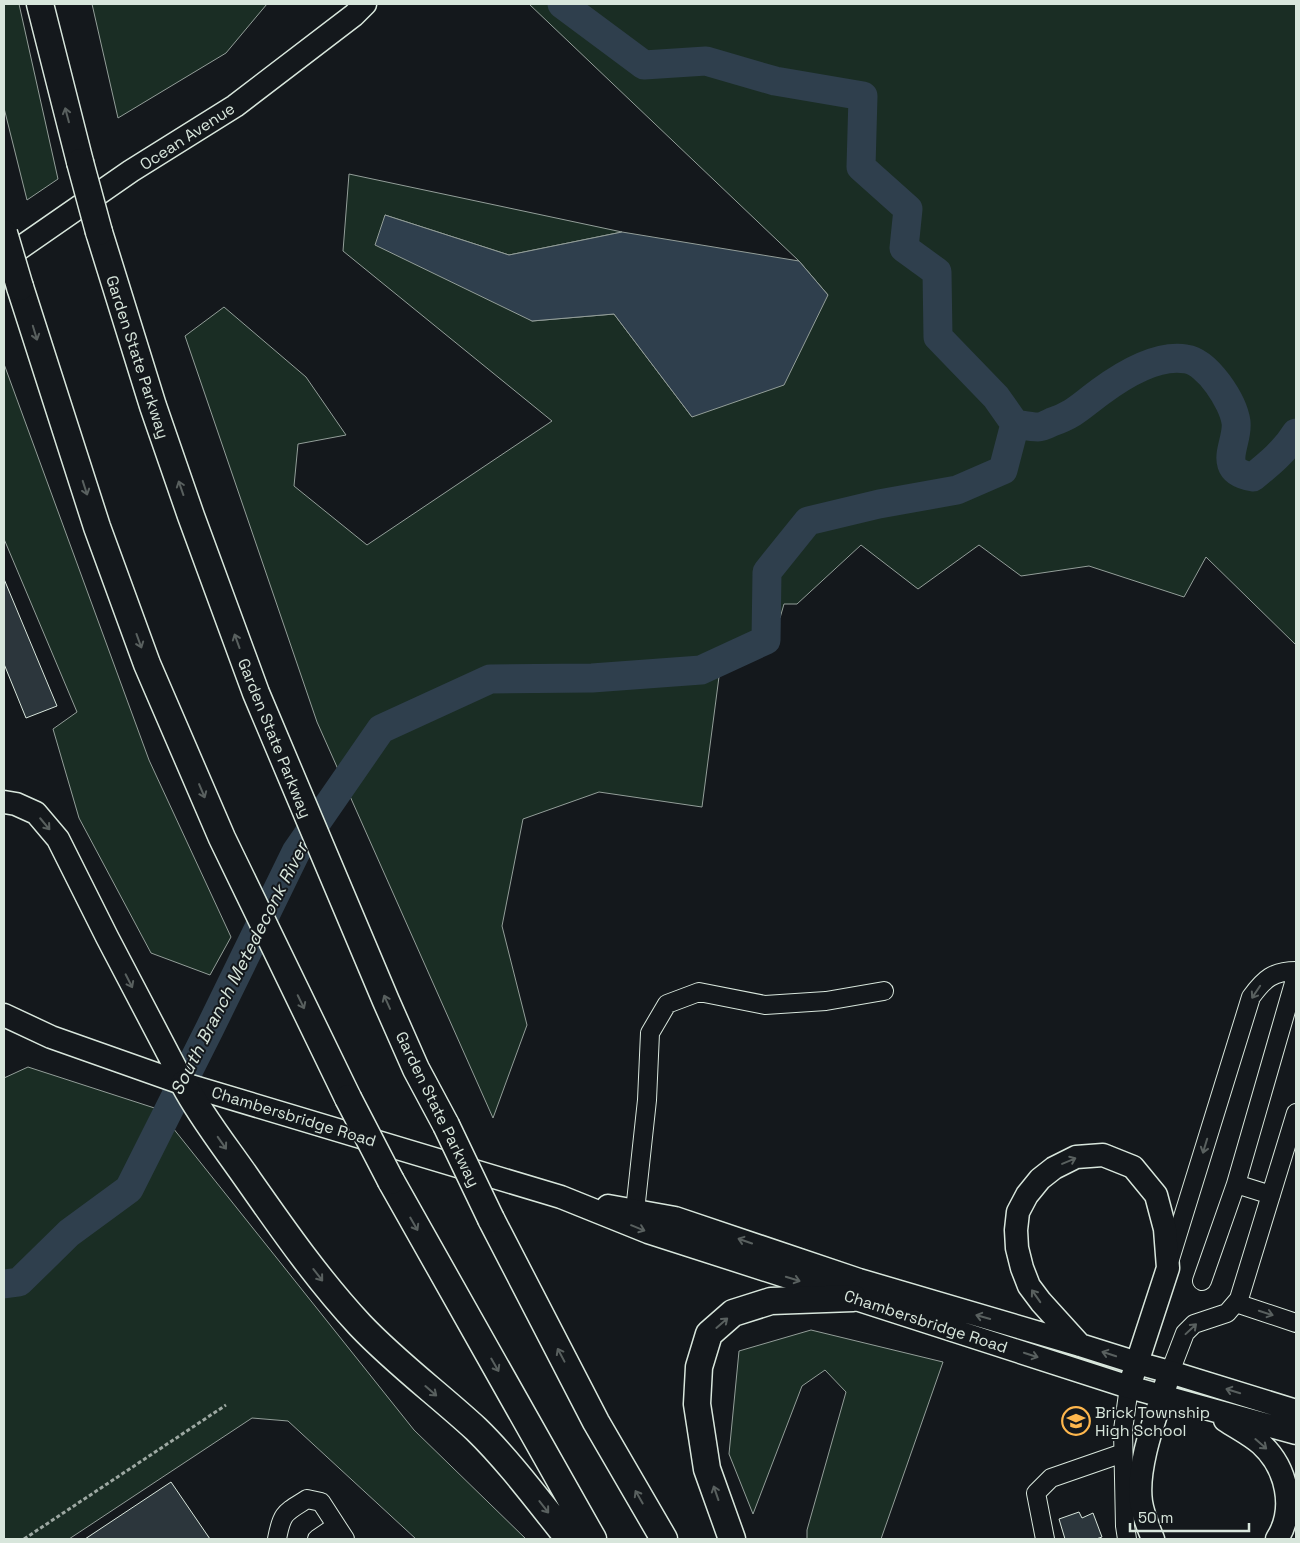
<svg xmlns="http://www.w3.org/2000/svg" width="1300" height="1543" font-family="'Space Grotesk',sans-serif">
	<rect width="100%" height="100%" fill="#14181c"/>
	<path fill="#1a2d24" stroke="#939e99" d="M4 4H19L58 179 27 200 4 108Z
		M92 4H267L226 53 118 118Z
		M529 4H1296V645L1206 557 1184 597 1089 566 1021 576 979 545 918 589 861 545 797 604H784L780 618 720 669 702 807 599 792 523 819 502 926 527 1025 493 1118 317 722 185 336 224 307 306 377 346 435 298 444 294 486 367 545 552 421 343 251 349 174 622 232 509 255 385 215 532 321 614 314 692 417 828 295 799 261Z
		M4 364 149 760 231 937 210 975 151 953 79 818 53 729 77 712 4 539Z
		M28 1067 173 1114 169 1123 414 1430 526 1539H416L288 1421 252 1418 69 1539H4V1078Z
		M811 1330 943 1362 881 1539H807V1530L846 1392 825 1370 802 1386 753 1514 729 1454 739 1351Z"/>
	<path fill="#2f3f4d" stroke="#939e99" d="M385 215 509 255 622 232 799 261 828 295 784 385 692 417 614 314 532 321 375 245Z"/>
	<g fill="none" stroke-linecap="round" stroke-linejoin="round">
		<path stroke="#2f3f4d" stroke-width="29" d="M562 4 644 65 706 61 775 81 863 96 861 167 908 209 904 248 937 272 938 337 996 397 1015 424
			M1015 424C1022 425 1031 427 1038 427 1042 427 1048 424 1052 422 1075 414 1081 406 1100 392 1123 375 1157 354 1186 359 1208 362 1233 402 1236 422 1239 443 1214 471 1253 477 1269 464 1285 451 1296 433
			M4 1284 19 1282 69 1233 129 1189 210 1028 296 852 381 729 490 679 592 678 701 670 766 640 767 572 808 521 879 504 957 490 1003 470 1015 424"/>
	</g>
	<path fill="#2c363c" stroke="#d8e6dc" d="M4 579 57 706 26 718 4 664Z
		M171 1482 210 1539H85Z
		M1079 1512 1082 1518 1093 1513 1102 1537 1096 1539H1065L1059 1519Z"/>
	<g fill="none" stroke-linecap="round" stroke-linejoin="round">
		<defs>
			<path id="minor" d="M1236 1184 1296 976
				M635 1211 647 1100 650 1033 667 1004 699 992 765 1005 826 1001 884 991
				M1170 1259 1251 997C1264 979 1273 971 1296 971
				M1202 1281 1236 1184 1271 1195
				M1236 1303 1296 1323
				M1170 1372 1185 1333 1194 1324 1227 1313 1239 1299 1296 1113
				M277 1539C282 1512 285 1513 307 1499L321 1502 345 1539
				M317 1539 336 1526
				M1045 1539 1036 1493 1051 1478 1123 1453
				M1127 1539 1125 1526 1123 1430 1129 1387"/>
			<path id="major" d="M4 259 131 171 235 106 354 15 365 4
				M4 802 16 804 36 813 58 839 107 937 184 1084
				M4 1015 51 1037 184 1084 561 1197 648 1232 1129 1387 1296 1433
				M608 1206 675 1218 859 1280 1080 1345 1137 1363 1170 1372 1296 1411
				M1080 1345 1041 1302 1029 1286 1022 1268 1017 1248 1016 1230 1018 1212 1027 1195 1040 1179 1054 1168 1076 1157 1103 1155 1133 1167 1156 1195 1165 1229 1168 1268 1132 1378
				M1225 1420C1237 1428 1251 1435 1261 1444 1287 1468 1296 1509 1277 1539
				M1153 1539C1148 1527 1143 1515 1141 1502 1136 1466 1156 1416 1167 1381"/>
			<path id="highway" d="M40 4 80 162
				M99 232 153 406 191 516 256 693 386 1001 416 1069 446 1125
				M20 287 97 527 147 664 222 838 348 1098
				M184 1084C202 1118 227 1149 249 1181 284 1231 319 1281 360 1325 396 1363 438 1394 476 1429 509 1461 540 1503 569 1539
				M391 1181 593 1539
				M491 1219 596 1422 664 1539
				M732 1539 707 1469 697 1404 699 1367 709 1334 733 1313 771 1301 853 1298"/>
		</defs>
		<use href="#minor" stroke="#d8e6dc" stroke-width="20"/>
		<use href="#major" stroke="#d8e6dc" stroke-width="25"/>
		<use href="#highway" stroke="#d8e6dc" stroke-width="29"/>
		<path stroke="#9da8a2" stroke-width="3" stroke-dasharray="4 2.5" stroke-linecap="butt" d="M24 1539 226 1405"/>
		<use href="#minor" stroke="#14181c" stroke-width="18"/>
		<use href="#major" stroke="#14181c" stroke-width="22"/>
		<use href="#highway" stroke="#14181c" stroke-width="26"/>
		<defs>
			<path id="highway-bridge" d="M80 162 99 232
				M4 233 20 287
				M348 1098 391 1181
				M446 1125 491 1219"/>
		</defs>
		<use href="#highway-bridge" stroke="#d8e6dc" stroke-width="29" stroke-linecap="butt"/>
		<use href="#highway-bridge" stroke="#14181c" stroke-width="26"/>
	</g>
	<defs><path id="oneway-shaft" d="M-6 0H5M1.5-3L5.5 0L1.5 3" fill="none" stroke-width="1.6" stroke-linecap="round" stroke-linejoin="round" transform="scale(1.25)"/></defs>
	<g stroke="#59605f">
		<use href="#oneway-shaft" transform="translate(67 115) rotate(-105)"/>
		<use href="#oneway-shaft" transform="translate(35 333) rotate(73)"/>
		<use href="#oneway-shaft" transform="translate(85 488) rotate(72)"/>
		<use href="#oneway-shaft" transform="translate(181 488) rotate(-109)"/>
		<use href="#oneway-shaft" transform="translate(139 641) rotate(70)"/>
		<use href="#oneway-shaft" transform="translate(237 641) rotate(-110)"/>
		<use href="#oneway-shaft" transform="translate(202 791) rotate(67)"/>
		<use href="#oneway-shaft" transform="translate(45 824) rotate(50)"/>
		<use href="#oneway-shaft" transform="translate(129 981) rotate(63)"/>
		<use href="#oneway-shaft" transform="translate(1256 992) rotate(124)"/>
		<use href="#oneway-shaft" transform="translate(301 1002) rotate(64)"/>
		<use href="#oneway-shaft" transform="translate(387 1002) rotate(-114)"/>
		<use href="#oneway-shaft" transform="translate(222 1143) rotate(55)"/>
		<use href="#oneway-shaft" transform="translate(1205 1146) rotate(107)"/>
		<use href="#oneway-shaft" transform="translate(1069 1161) rotate(-23)"/>
		<use href="#oneway-shaft" transform="translate(414 1224) rotate(60)"/>
		<use href="#oneway-shaft" transform="translate(638 1228) rotate(22)"/>
		<use href="#oneway-shaft" transform="translate(745 1241) rotate(-161)"/>
		<use href="#oneway-shaft" transform="translate(318 1275) rotate(52)"/>
		<use href="#oneway-shaft" transform="translate(793 1279) rotate(17)"/>
		<use href="#oneway-shaft" transform="translate(1036 1296) rotate(-125)"/>
		<use href="#oneway-shaft" transform="translate(1266 1313) rotate(18)"/>
		<use href="#oneway-shaft" transform="translate(983 1317) rotate(-164)"/>
		<use href="#oneway-shaft" transform="translate(722 1323) rotate(-41)"/>
		<use href="#oneway-shaft" transform="translate(1191 1329) rotate(-43)"/>
		<use href="#oneway-shaft" transform="translate(1109 1354) rotate(-162)"/>
		<use href="#oneway-shaft" transform="translate(561 1355) rotate(-118)"/>
		<use href="#oneway-shaft" transform="translate(1031 1355) rotate(18)"/>
		<use href="#oneway-shaft" transform="translate(495 1365) rotate(60)"/>
		<use href="#oneway-shaft" transform="translate(431 1391) rotate(41)"/>
		<use href="#oneway-shaft" transform="translate(1233 1391) rotate(-163)"/>
		<use href="#oneway-shaft" transform="translate(1261 1444) rotate(41)"/>
		<use href="#oneway-shaft" transform="translate(716 1493) rotate(-109)"/>
		<use href="#oneway-shaft" transform="translate(639 1497) rotate(-120)"/>
		<use href="#oneway-shaft" transform="translate(544 1507) rotate(52)"/>
	</g>
	<defs>
		<symbol id="school-ring" viewBox="-11 -11 22 22"><circle r="9.5" fill="#14181c" stroke="#ffb74d" stroke-width="1.5"/><path d="M0-5L7-2L0 1L-7-2ZM-4 1L0 2.5L4 1V4Q0 6-4 4Z" fill="#ffb74d"/></symbol>
	</defs>
	<g fill-rule="evenodd">
		<use href="#school-ring" x="1060" y="1405" width="32" height="32"/>
	</g>
	<g text-anchor="middle" stroke-width="4" stroke-linejoin="round" paint-order="stroke">
		<g font-size="16" fill="#d8e6dc" stroke="#14181c">
			<text transform="translate(187 136) rotate(-33)" y="6">Ocean Avenue</text>
			<text transform="translate(138 357) rotate(72)" y="6">Garden State Parkway</text>
			<text transform="translate(275 738) rotate(68)" y="6">Garden State Parkway</text>
			<text transform="translate(438 1109) rotate(64)" y="6">Garden State Parkway</text>
			<text transform="translate(294 1116) rotate(17)" y="6">Chambersbridge Road</text>
			<text transform="translate(926 1321) rotate(18)" y="6">Chambersbridge Road</text>
		</g>
		<g font-size="16" fill="#d8e6dc" stroke="#14181c" text-anchor="start">
			<text x="1095" y="1418">Brick Township<tspan x="1095" dy="18">High School</tspan></text>
		</g>
		<g font-size="18" font-style="italic" fill="#d8e6dc" stroke="#14181c">
			<text transform="translate(239 969) rotate(-63)" y="6">South Branch Metedeconk River</text>
		</g>
	</g>
	<rect width="1300" height="1543" fill="none" stroke="#d8e6dc" stroke-width="10"/>
	<path d="M1130 1523v8h119v-8" fill="none" stroke="#d8e6dc" stroke-width="2.5"/>
	<text x="1138" y="1523" font-size="15" fill="#d8e6dc" stroke="#14181c" stroke-width="4" paint-order="stroke">50 m</text>
</svg>
